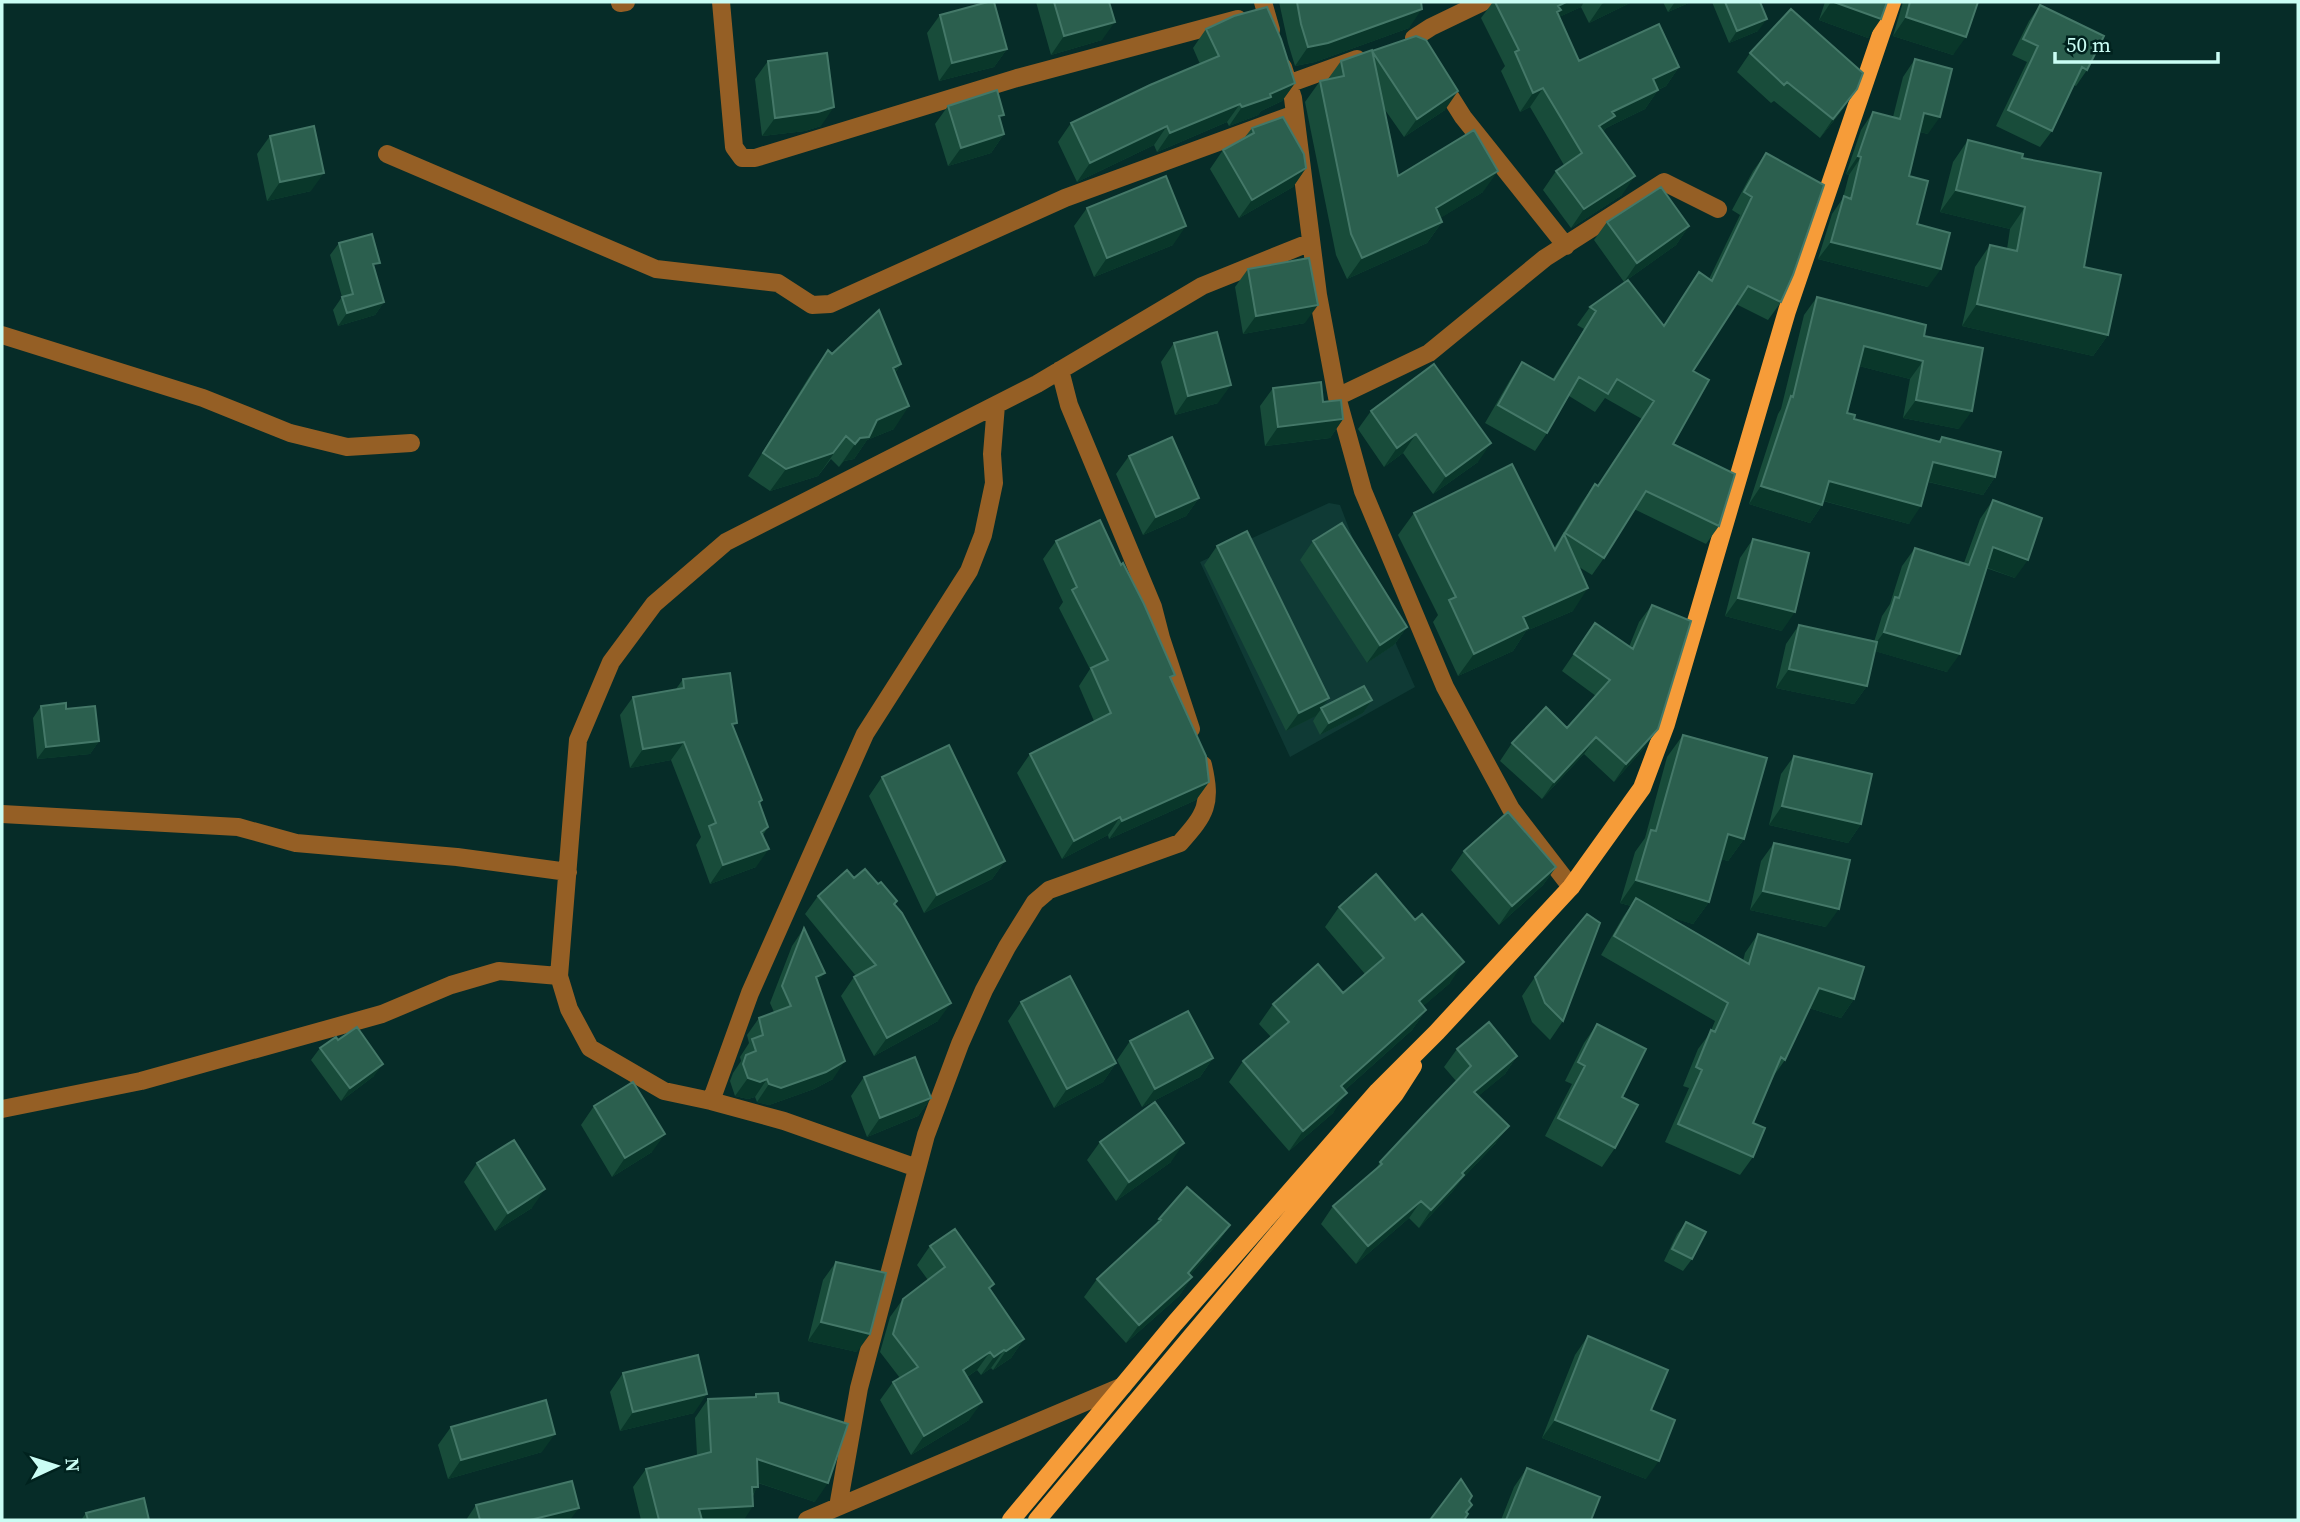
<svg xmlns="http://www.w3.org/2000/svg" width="2300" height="1522" font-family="'Source Serif 4',serif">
	<rect width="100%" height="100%" fill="#062c28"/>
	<path fill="#0f3a35" d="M1329 503 1340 505 1374 594 1415 687 1290 757 1200 562Z"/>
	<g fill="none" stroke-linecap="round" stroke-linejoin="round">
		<path stroke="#955f25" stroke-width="18" d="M721 2 734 147 742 158H755L1017 78 1238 19
			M1263 2 1271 30
			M620 3 626 2
			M1424 55 1414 38 1431 27 1483 2
			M1283 67 1293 98 1318 295 1337 397 1363 491 1445 687 1511 809 1571 887
			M1441 82 1463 117 1566 246
			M1288 84 1357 59
			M387 154 656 269 778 283 812 305 830 304 1065 198 1295 114
			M2 335 203 398 290 433 347 447 411 443
			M1060 370 1069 405 1153 607 1161 638 1191 729
			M1337 397 1429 353 1545 258 1664 182 1718 209
			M2 814 238 827 296 843 457 857 568 872
			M711 1101 664 1091 590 1048 569 1009 559 976 578 740 611 662 654 604 726 542 1037 384 1202 286 1311 242
			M2 1109 141 1081 382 1014 451 985 499 971 559 976
			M917 1168 784 1121 711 1101 750 993 865 734 969 571 983 535 994 483 992 454 996 405
			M838 1507 859 1388 926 1135 960 1044 984 990 1007 947 1035 902 1049 890 1180 843C1206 814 1212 804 1203 765
			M807 1520 1123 1386"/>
		<path stroke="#f69c39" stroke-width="18" d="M1011 1520 1175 1323 1378 1091 1437 1032 1571 887 1642 788 1666 724 1787 311 1892 2
			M1037 1520 1395 1094 1413 1066"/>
	</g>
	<path fill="#184c3a" d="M1036 2H1109L1102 40 1051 55Z
		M1279 2H1421L1409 28 1315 62 1295 66 1288 43Z
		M1493 2H1632L1589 23 1581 7 1559 17 1579 61 1679 67 1666 86 1658 90 1645 109 1606 128 1603 132 1622 195 1571 228 1543 190 1556 171 1564 165 1530 107 1520 112 1501 71 1505 66 1481 18Z
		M1663 2H1691L1668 12Z
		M1712 2H1760L1758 31 1729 43Z
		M1825 2H1887L1868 38 1819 20Z
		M1903 2H1978L1953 55 1893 36Z
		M2040 5 2087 70 2076 86 2074 85 2052 131 2040 147 1996 126 2027 62 2012 55 2029 21Z
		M940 15 1007 49 994 67 939 81 927 33Z
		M1206 29 1295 83 1282 101 1261 111 1258 115 1229 126 1227 122 1157 152 1154 145 1077 182 1058 142 1071 123 1200 64 1193 48Z
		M1372 52 1445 110 1404 137 1383 107 1398 176 1483 192 1440 218 1442 222 1427 243 1347 279 1336 255 1305 102 1320 81 1328 79 1341 61Z
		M1750 53 1844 108 1820 138 1774 101 1771 103 1737 72Z
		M1915 59 1928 134 1920 132 1909 176 1928 287 1818 259 1832 214 1843 198 1849 175 1846 174 1861 130 1873 112 1893 117 1903 77Z
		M768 61 821 126 805 131 762 136 755 79Z
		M948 106 1000 121 1004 134 991 153 948 166 935 124Z
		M1252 128 1306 168 1293 187 1239 218 1210 169 1223 150 1245 137Z
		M270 136 311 191 267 201 257 154Z
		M1968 140 2022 158 2084 267 2108 335 2093 356 1962 326 1975 267 1990 245 2007 249 2010 229 1940 212 1953 162Z
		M1766 153 1781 302 1768 320 1736 304 1693 371 1673 444 1719 526 1706 544 1634 509 1604 558 1592 575 1579 567 1573 611 1526 631 1513 651 1458 676 1433 622 1438 615 1398 535 1414 513 1554 548 1582 502 1595 484 1598 486 1642 419 1605 398 1595 412 1569 396 1547 433 1535 451 1485 423 1510 380 1522 362 1552 380 1584 329 1577 325 1590 307 1663 326 1699 272 1709 279 1740 215 1732 210 1753 171Z
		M1087 208 1173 245 1094 277 1074 226Z
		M1607 222 1689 226 1676 245 1624 282 1594 240Z
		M339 243 375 270 384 302 375 315 338 326 333 310 342 297 330 255Z
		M1248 269 1305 323 1243 334 1235 287Z
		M1817 297 1924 336 1959 429 1903 418 1910 379 1859 366 1847 413 1854 419 1938 442 1942 437 1995 477 1983 495 1928 482 1909 524 1823 501 1822 505 1810 523 1749 504 1778 414 1781 409 1804 315Z
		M1174 343 1218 403 1175 415 1161 362Z
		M828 350 832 354 901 364 895 373 894 429 867 440 854 459 844 461 839 467 831 459 818 476 770 491 748 476 812 372Z
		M1273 388 1323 402 1343 419 1330 438 1265 446 1260 406Z
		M1371 411 1478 462 1433 494 1403 453 1384 467 1358 429Z
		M1129 456 1199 498 1186 516 1143 535 1116 474Z
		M1993 500 2015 578 1986 568 1947 672 1875 651 1867 686 1854 704 1776 688 1786 644 1799 625 1874 642 1882 616 1890 604 1902 566 1915 548 1964 563 1980 519Z
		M1753 539 1782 631 1725 616 1740 558Z
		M1056 541 1172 680 1209 782 1196 800 1109 839 1108 835 1062 859 1017 773 1030 754 1094 721 1079 686 1090 669 1059 608 1063 602 1043 559Z
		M1313 541 1407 627 1394 645 1367 663 1300 560Z
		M1217 546 1329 698 1316 716 1286 731 1204 565Z
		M1652 605 1645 747 1614 782 1584 754 1542 799 1500 761 1512 743 1567 728 1596 696 1562 671 1595 623 1629 647 1639 622Z
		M683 679 734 728 762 800 760 804 768 827 763 835 756 867 710 884 696 845 701 837 671 760 630 768 620 715 633 697 676 689Z
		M1372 700 1363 713 1320 735 1313 721 1321 708Z
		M41 706 66 709 99 741 90 754 37 759 33 718Z
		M1683 735 1744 839 1728 861 1721 859 1709 902 1693 924 1667 916 1743 961 1745 953 1758 934 1854 999 1841 1018 1809 1008 1785 1060 1772 1078 1753 1123V1157L1740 1175 1665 1142 1689 1088 1683 1086 1698 1049 1710 1033 1715 1021 1601 955 1623 917 1631 906 1620 903 1635 852 1645 838 1667 757Z
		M1794 756 1861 824 1848 843 1769 825 1781 774Z
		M882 777 1005 861 992 879 924 913 869 796Z
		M1774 843 1826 927 1750 910 1761 861Z
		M1464 851 1556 867 1543 885 1499 925 1451 870Z
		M854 878 938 1021 874 1056 841 996 854 977 856 976 805 914 818 896Z
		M1339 907 1450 983 1423 1006 1426 1010 1412 1030 1345 1090 1333 1113 1289 1151 1229 1082 1243 1061 1271 1037 1259 1024 1273 1004 1343 993 1365 974 1325 927Z
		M804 928 818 983 833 1079 814 1089 769 1105 757 1102 755 1097 748 1099 735 1096 730 1081 733 1073 741 1061 740 1057 749 1043 747 1035 759 1018 774 1012 770 1003 792 946Z
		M1535 977 1563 1021 1550 1040 1532 1022 1522 996Z
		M1021 1002 1116 1063 1103 1082 1054 1108 1008 1021Z
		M1597 1024 1615 1148 1602 1167 1545 1136 1572 1084 1565 1081 1584 1043Z
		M338 1040 374 1076 341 1101 311 1060 320 1048Z
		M1130 1041 1213 1058 1200 1077 1142 1107 1117 1060Z
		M1457 1049 1517 1056 1505 1074 1478 1096 1496 1143 1461 1180 1452 1192 1419 1228 1409 1218 1356 1264 1321 1224 1333 1206 1376 1169 1380 1162 1456 1081 1444 1067Z
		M864 1077 931 1098 918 1116 867 1137 851 1096Z
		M594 1106 652 1152 612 1177 581 1125Z
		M1100 1142 1171 1162 1116 1201 1087 1160Z
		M477 1163 532 1208 495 1231 464 1182Z
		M1159 1219 1230 1225 1217 1244 1190 1275 1192 1277 1179 1296 1126 1343 1084 1297 1097 1279 1153 1228Z
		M1686 1222 1692 1259 1683 1271 1664 1261 1677 1234Z
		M930 1246 990 1290 1024 1339 1011 1358 993 1370 991 1368 981 1375 977 1370 967 1377 969 1420 911 1455 880 1400 893 1382 900 1378 880 1352 890 1317 903 1299 928 1280 917 1265Z
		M836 1262 857 1352 808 1341 823 1280Z
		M1588 1336 1651 1410 1646 1479 1542 1438 1575 1355Z
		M623 1373 694 1413 620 1431 610 1392Z
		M756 1394 779 1402 815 1502 758 1483 744 1520H641L633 1487 646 1469 697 1455 695 1418 708 1399 754 1397Z
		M451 1427 542 1452 448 1479 438 1445Z
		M1527 1468 1591 1520H1501L1514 1487Z
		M476 1505 570 1520H466Z
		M86 1513 149 1520H81Z"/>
	<path fill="#09372a" d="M1566 2H1584L1581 7 1553 20 1558 6Z
		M1606 2H1632L1589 23 1602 4Z
		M1675 2H1691L1668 12Z
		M1831 2H1834L1881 19 1868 38 1819 20Z
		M1422 9 1409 28 1315 62 1295 66 1308 47Z
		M1906 17 1966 37 1953 55 1893 36Z
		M1767 19 1758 31 1729 43 1737 31Z
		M1115 22 1102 40 1051 55 1064 36Z
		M1007 49 994 67 939 81 952 63Z
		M1679 67 1666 86 1640 98 1653 79Z
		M1295 83 1282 101 1261 111 1258 115 1229 126 1242 107Z
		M1543 88 1530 107 1520 112 1533 93Z
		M1857 89 1844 108 1820 138 1833 119Z
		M1658 90 1645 109 1606 128 1601 135 1599 126 1612 112Z
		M1458 91 1445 110 1404 137 1417 119Z
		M1240 104 1227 122 1157 152 1170 133Z
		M834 107 821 126 805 131 762 136 775 118Z
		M1924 113 1940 117 1928 134 1912 130Z
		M1167 126 1154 145 1077 182 1090 163Z
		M1004 134 991 153 948 166 961 148Z
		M1858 156 1861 157 1849 175 1846 174Z
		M1306 168 1293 187 1239 218 1252 200Z
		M1498 171 1483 192 1421 230 1436 208Z
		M324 173 311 191 267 201 280 182Z
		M1635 176 1622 195 1571 228 1584 209Z
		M1956 190 2025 207 2010 229 1940 212Z
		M1442 222 1427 243 1347 279 1362 258Z
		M1186 226 1173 245 1094 277 1107 258Z
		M1689 226 1676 245 1624 282 1637 263Z
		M1831 242 1941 269 1928 287 1818 259Z
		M384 302 375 315 338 326 347 313Z
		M1977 304 2108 335 2093 356 1962 326Z
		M1318 305 1305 323 1243 334 1256 316Z
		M1864 346 1923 361 1910 379 1851 364Z
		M901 364 886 386 893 368Z
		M1231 385 1218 403 1175 415 1188 396Z
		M1916 400 1972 411 1959 429 1903 418Z
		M909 406 894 429 867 440 854 459 844 461 839 467 855 444 877 420Z
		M1343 419 1330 438 1265 446 1278 427Z
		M1416 434 1403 453 1384 467 1397 448Z
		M846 436 818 476 770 491 786 469Z
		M1491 443 1478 462 1433 494 1446 476Z
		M1933 462 1995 477 1983 495 1921 480Z
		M1829 481 1921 506 1909 524 1817 499Z
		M1761 486 1822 505 1810 523 1749 504Z
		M1199 498 1186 516 1143 535 1156 517Z
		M1993 547 2028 560 2015 578 1980 565Z
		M1588 588 1573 611 1526 631 1513 651 1458 676 1474 654 1523 617Z
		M1738 598 1795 612 1782 631 1725 616Z
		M1407 627 1394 645 1367 663 1380 645Z
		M1884 632 1960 654 1947 672 1871 650Z
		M1789 669 1867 686 1854 704 1776 688Z
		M1329 698 1316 716 1286 731 1299 713Z
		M1372 700 1363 713 1320 735 1329 723Z
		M1658 729 1645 747 1614 782 1626 764Z
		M1596 737 1584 754 1542 799 1554 782Z
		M99 741 90 754 37 759 46 747Z
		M684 742 671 760 630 768 643 749Z
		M1209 782 1196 800 1109 839 1122 821Z
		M1782 806 1861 824 1848 843 1769 825Z
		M1120 817 1108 835 1062 859 1074 841Z
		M1728 834 1744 839 1728 861 1713 857Z
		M769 849 756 867 710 884 723 865Z
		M1005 861 992 879 924 913 937 895Z
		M1556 867 1543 885 1499 925 1512 906Z
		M1636 880 1709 902 1693 924 1631 906 1636 898 1631 906 1620 903Z
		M1763 891 1839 909 1826 927 1750 910Z
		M1464 962 1450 983 1405 1022 1419 1001Z
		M825 973 812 990 816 977Z
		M1819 988 1854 999 1841 1018 1806 1007Z
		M951 1003 938 1021 874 1056 887 1038Z
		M1426 1010 1412 1030 1327 1106 1341 1086Z
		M1517 1056 1505 1074 1462 1110 1474 1092Z
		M1213 1058 1200 1077 1142 1107 1155 1089Z
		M845 1061 833 1079 814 1089 769 1105 757 1102 769 1084Z
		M1116 1063 1103 1082 1054 1108 1067 1089Z
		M383 1064 374 1076 341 1101 350 1088Z
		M748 1078 767 1079 755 1097 748 1099 735 1096Z
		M1347 1093 1333 1113 1289 1151 1303 1131Z
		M931 1098 918 1116 867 1137 880 1118Z
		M1509 1126 1496 1143 1461 1180 1452 1192 1419 1228 1431 1210 1462 1173Z
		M665 1134 652 1152 612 1177 625 1158Z
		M1184 1143 1171 1162 1116 1201 1129 1182Z
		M545 1189 532 1208 495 1231 508 1213Z
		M1421 1201 1409 1218 1356 1264 1368 1246Z
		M1230 1225 1217 1244 1175 1292 1188 1273Z
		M1192 1277 1179 1296 1126 1343 1139 1325Z
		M821 1322 870 1334 857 1352 808 1341Z
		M1024 1339 1011 1358 993 1370 1006 1351Z
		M1004 1350 991 1368 981 1375 994 1357Z
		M990 1352 977 1370 950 1388 963 1370Z
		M707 1394 694 1413 620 1431 633 1412Z
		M982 1402 969 1420 911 1455 924 1436Z
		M1555 1420 1659 1461 1646 1479 1542 1438Z
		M555 1434 542 1452 448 1479 461 1460Z
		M757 1459 828 1483 815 1502 744 1478Z
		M752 1487H758L745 1505Z
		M753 1506 744 1520H691L699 1509Z
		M579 1508 570 1520H530Z"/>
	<path fill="#2b5f4e" stroke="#447868" stroke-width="2" d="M988 2H994L1007 49 952 63 940 15Z
		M1054 2H1109L1115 22 1064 36Z
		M1297 2H1421L1422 9 1328 43 1308 47 1301 24Z
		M1495 2H1566L1558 6 1561 10 1557 12 1579 61 1659 24 1679 67 1653 79 1658 90 1612 112 1615 116 1599 126 1635 176 1584 209 1556 171 1582 153 1543 88 1533 93 1515 52 1519 50Z
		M1725 2H1760L1767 19 1737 31Z
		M1834 2H1887L1881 19Z
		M1910 2H1978L1966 37 1906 17Z
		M2040 5 2104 36 2087 70 2082 67 2052 131 2008 110 2038 46 2023 39Z
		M1267 7 1281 39 1295 83 1270 94 1271 97 1242 107 1240 104 1170 133 1167 126 1090 163 1071 123 1150 85 1219 56 1206 29 1234 16Z
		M1791 9 1863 73 1857 89 1833 119 1787 82 1784 85 1750 53Z
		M1416 36 1426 40 1458 91 1417 119 1372 51Z
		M1372 50 1398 176 1474 130 1498 171 1436 208 1442 222 1362 258 1351 234 1320 81 1344 76 1341 61Z
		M827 53 834 107 818 112 775 118 768 61Z
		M1915 59 1952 69 1940 117 1924 113 1909 176 1928 181 1917 224 1950 233 1941 269 1831 242 1844 196 1851 199 1861 157 1858 156 1873 112 1900 119Z
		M997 90 1004 115 999 116 1004 134 961 148 948 106Z
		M1283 117 1304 154 1306 168 1252 200 1223 150 1254 133 1252 128Z
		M314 126 324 173 280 182 270 136Z
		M1968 140 2023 154 2022 158 2101 173 2084 267 2121 275 2108 335 1977 304 1990 245 2017 251 2025 207 1956 190Z
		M1766 153 1824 185 1793 275 1781 302 1748 286 1693 371 1709 380 1673 444 1735 474 1719 526 1646 491 1604 558 1565 533 1595 484 1598 486 1654 401 1617 379 1608 394 1579 377 1547 433 1498 405 1522 362 1554 380 1596 311 1590 307 1628 280 1664 326 1699 272 1712 281 1752 197 1744 192Z
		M1166 176 1186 226 1107 258 1087 208Z
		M1661 187 1689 226 1637 263 1607 222Z
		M372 234 380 263 373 264 384 302 347 313 342 297 353 294 339 243Z
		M1309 258 1318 305 1256 316 1248 269Z
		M1817 297 1926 325 1924 336 1983 348 1972 411 1916 400 1923 361 1864 346 1847 413 1855 415 1854 419 1940 442 1942 437 2001 452 1995 477 1933 462 1921 506 1829 481 1822 505 1761 486 1791 396 1793 397Z
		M879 310 901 364 893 368 909 406 877 420 869 437 860 438 855 444 846 436 833 453 786 469 763 453 828 350 832 354Z
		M1217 332 1231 385 1188 396 1174 343Z
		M1434 364 1491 443 1446 476 1416 434 1397 448 1371 411Z
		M1321 382 1323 402 1341 400 1343 419 1278 427 1273 388Z
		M1172 437 1199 498 1156 517 1129 456Z
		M1512 464 1555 550 1564 534 1588 588 1523 617 1528 628 1474 654 1449 600 1456 597 1414 513Z
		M1993 500 2042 518 2028 560 1993 547 1960 654 1884 632 1895 597 1899 598 1915 548 1969 565Z
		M1100 520 1121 565 1123 563 1144 604 1175 675 1170 677 1206 756 1209 782 1122 821 1120 817 1074 841 1030 754 1111 713 1091 668 1108 660 1072 590 1077 587 1056 541Z
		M1342 523 1407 627 1380 645 1313 541Z
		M1247 531 1329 698 1299 713 1217 546Z
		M1753 539 1809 553 1795 612 1738 598Z
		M1652 605 1691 621 1658 729 1626 764 1596 737 1554 782 1512 743 1546 707 1567 728 1610 680 1574 654 1595 623 1633 649Z
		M1799 625 1877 642 1867 686 1789 669Z
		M730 673 737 723 732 724 762 800 759 802 768 827 761 832 769 849 723 865 709 826 716 823 684 742 643 749 633 697 684 688 683 679Z
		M1364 686 1372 700 1329 723 1321 708Z
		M66 703V709L95 706 99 741 46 747 41 706Z
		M1683 735 1767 758 1744 839 1728 834 1709 902 1636 880 1651 830 1656 831Z
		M949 745 1005 861 937 895 882 777Z
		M1794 756 1872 774 1861 824 1782 806Z
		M1508 812 1556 867 1512 906 1464 851Z
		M1774 843 1850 860 1839 909 1763 891Z
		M865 869 878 884 881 882 897 901 894 904 902 913 951 1003 887 1038 854 977 876 965 818 896 847 870 854 878Z
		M1376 874 1415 920 1422 914 1464 962 1419 1001 1426 1010 1341 1086 1347 1093 1303 1131 1243 1061 1289 1022 1273 1004 1318 964 1343 993 1384 958 1339 907Z
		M1636 898 1749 964 1758 934 1864 967 1854 999 1819 988 1785 1060 1781 1057 1753 1123 1765 1128 1753 1157 1678 1124 1702 1070 1696 1067 1711 1030 1715 1032 1728 1003 1614 936Z
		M1587 914 1600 923 1563 1021 1545 1003 1535 977Z
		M804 928 825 973 816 977 845 1061 826 1072 781 1088 769 1084 767 1079 760 1082 748 1078 743 1064 746 1055 756 1051 752 1039 763 1035 759 1018 791 1006 782 986Z
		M1070 976 1116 1063 1067 1089 1021 1002Z
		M1188 1011 1213 1058 1155 1089 1130 1041Z
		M1489 1022 1517 1056 1474 1092 1509 1126 1462 1173 1464 1175 1431 1210 1421 1201 1368 1246 1333 1206 1382 1164 1380 1162 1424 1115 1471 1066 1457 1049Z
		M1597 1024 1646 1049 1622 1097 1638 1105 1615 1148 1558 1118 1585 1066 1578 1062Z
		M357 1027 383 1064 350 1088 320 1048 336 1037 338 1040Z
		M915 1057 931 1098 880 1118 864 1077Z
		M633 1082 665 1134 625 1158 594 1106Z
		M1155 1102 1184 1143 1129 1182 1100 1142Z
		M514 1140 545 1189 508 1213 477 1163Z
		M1187 1187 1230 1225 1188 1273 1192 1277 1139 1325 1097 1279 1161 1220 1159 1219Z
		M1686 1222 1706 1232 1692 1259 1672 1249Z
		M955 1229 994 1284 989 1288 1024 1339 1006 1351 1004 1350 994 1357 990 1352 963 1370 982 1402 924 1436 893 1382 918 1367 893 1334 903 1299 945 1267 930 1246Z
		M836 1262 886 1273 870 1334 821 1322Z
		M1588 1336 1668 1370 1651 1410 1675 1420 1659 1461 1555 1420Z
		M698 1355 707 1394 633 1412 623 1373Z
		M778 1393 779 1402 848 1424 828 1483 757 1459 758 1487H752L753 1506 699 1509 702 1520H659L646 1469 711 1452 708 1399 756 1397V1394Z
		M546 1400 555 1434 461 1460 451 1427Z
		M1527 1468 1600 1497 1591 1520H1506Z
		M1461 1479 1472 1496 1469 1501 1472 1505 1466 1512 1468 1514 1464 1520H1430Z
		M572 1481 579 1508 530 1520H480L476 1505Z
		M144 1498 149 1520H88L86 1513Z"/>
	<rect width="2300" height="1522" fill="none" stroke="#cafdf4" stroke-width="7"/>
	<g transform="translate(56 1466) rotate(86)" stroke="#00221e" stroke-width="5" paint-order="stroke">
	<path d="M0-5L12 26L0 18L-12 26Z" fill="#cafdf4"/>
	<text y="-10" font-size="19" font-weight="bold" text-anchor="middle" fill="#cafdf4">N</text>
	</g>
	<path d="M2055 52v10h163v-10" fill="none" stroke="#cafdf4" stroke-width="3.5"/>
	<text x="2066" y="52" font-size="21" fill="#cafdf4" stroke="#00221e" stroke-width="5" paint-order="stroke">50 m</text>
</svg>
